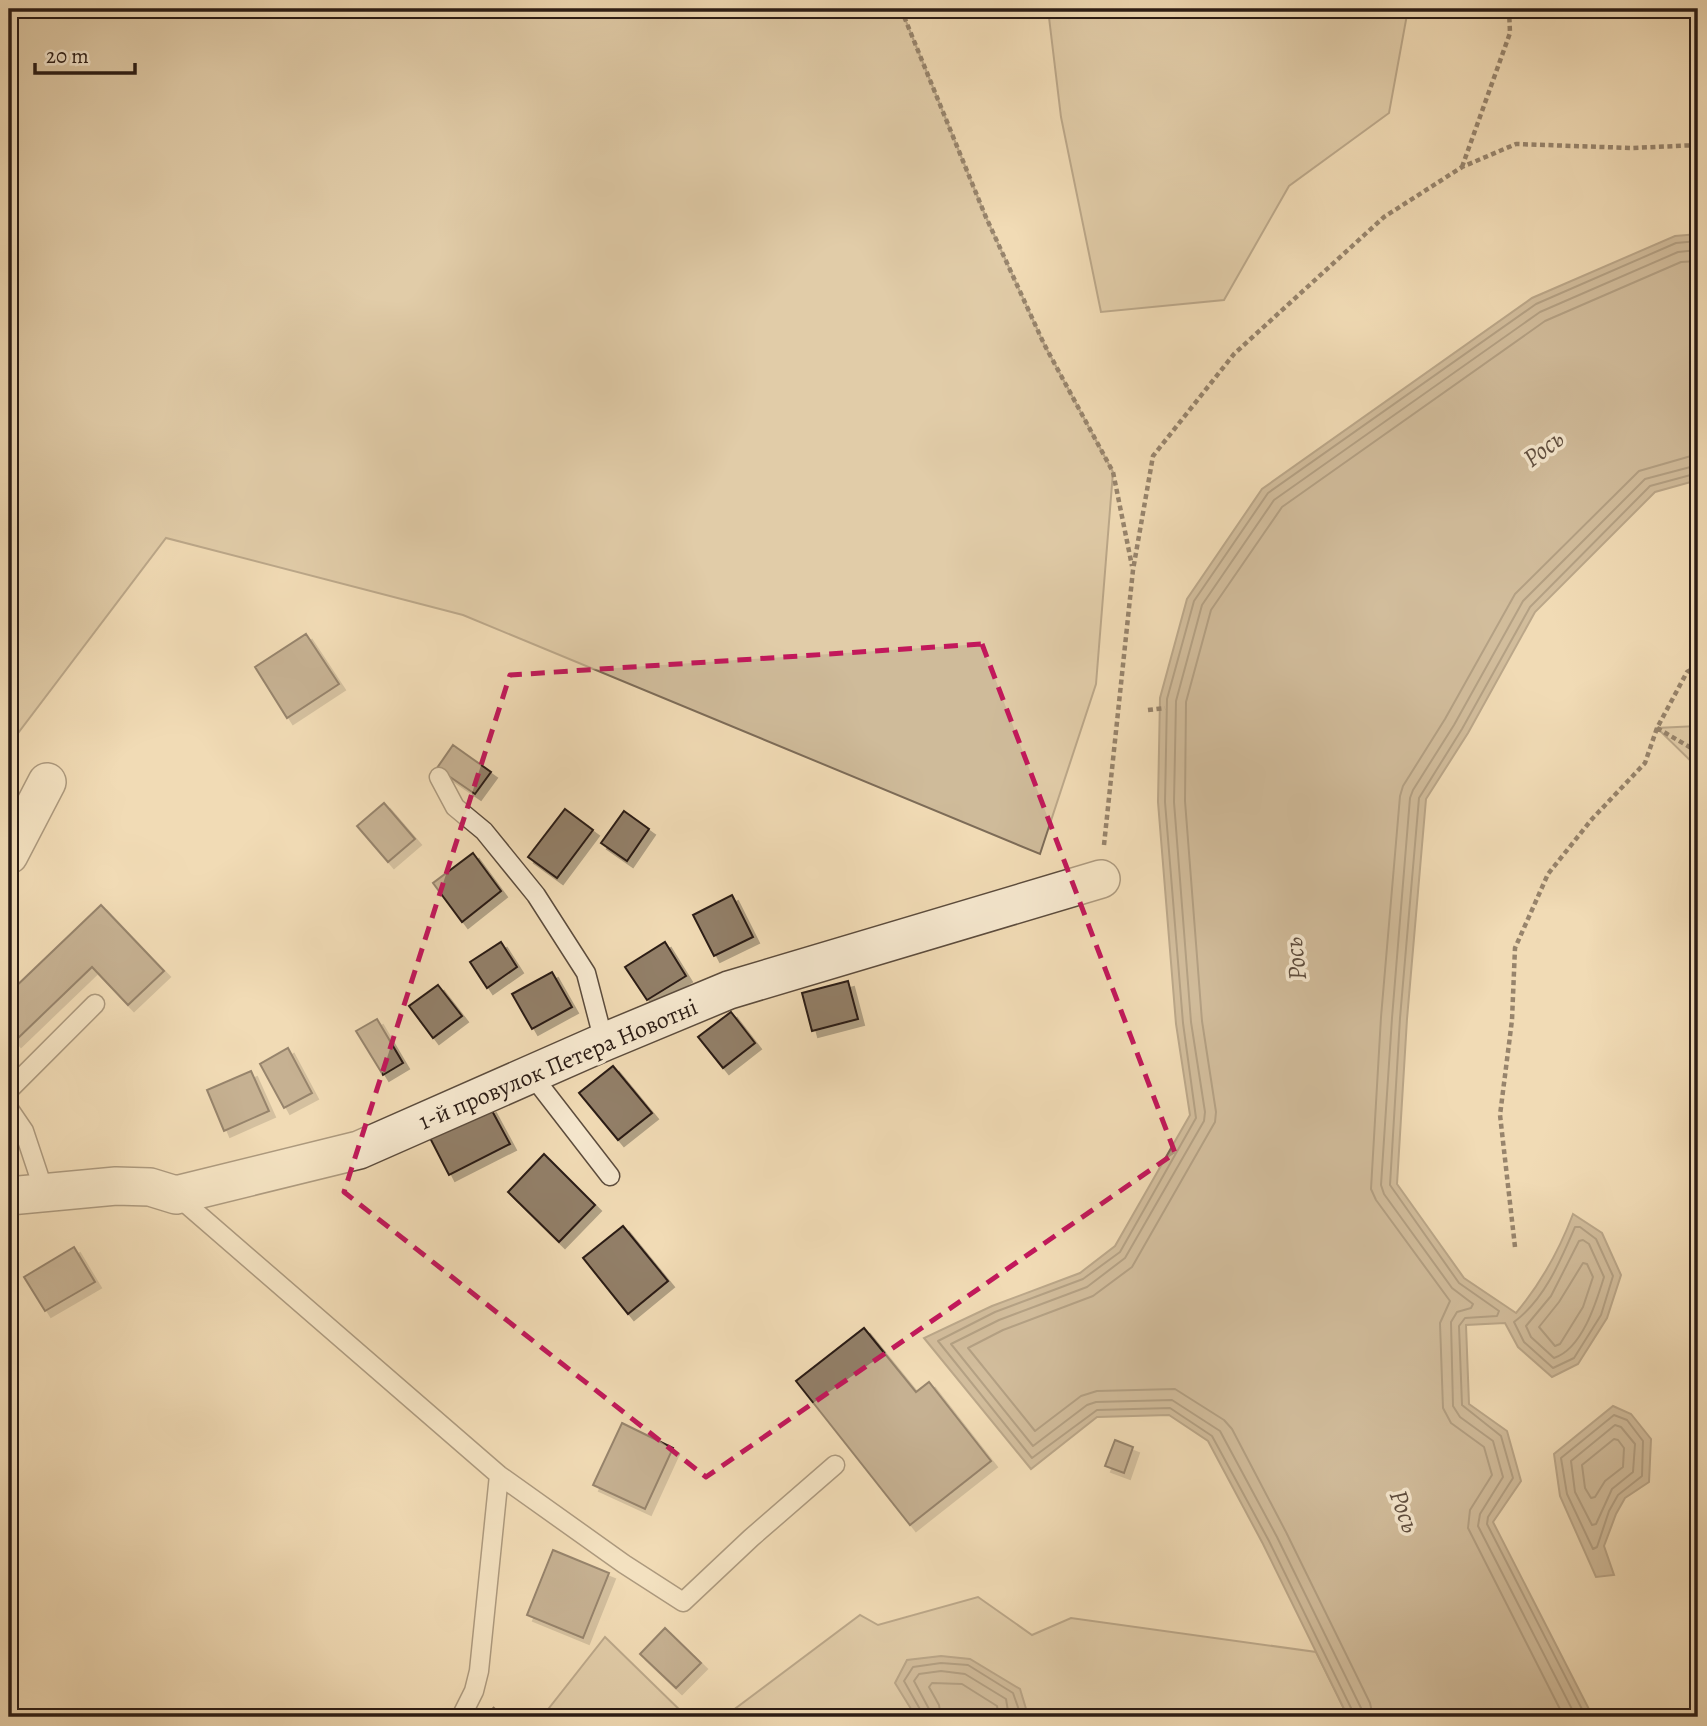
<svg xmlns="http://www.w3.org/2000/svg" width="1707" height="1726" font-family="Alegreya,serif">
	<defs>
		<filter id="shadow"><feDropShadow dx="6" dy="6" stdDeviation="0" flood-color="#0004"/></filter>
	</defs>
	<rect width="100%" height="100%" fill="#f1dbb5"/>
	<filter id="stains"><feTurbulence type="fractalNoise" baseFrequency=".00286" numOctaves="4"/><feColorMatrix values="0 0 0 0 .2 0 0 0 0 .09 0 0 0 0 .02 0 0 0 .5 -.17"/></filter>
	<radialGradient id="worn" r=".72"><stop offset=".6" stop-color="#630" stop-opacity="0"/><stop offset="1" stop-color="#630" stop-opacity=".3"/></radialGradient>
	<path fill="#cfbb9a" stroke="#7d6c58" stroke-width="2" d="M9 9H901L985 215 1044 344 1113 472 1096 684 1040 854 463 615 166 538 9 745Z
		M1048 9H1408L1389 113 1289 186 1224 300 1101 312 1061 117Z
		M1698 726V768L1657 728Z
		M978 1597 1032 1635 1071 1618 1316 1652 1348 1717H724L860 1615 878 1625Z
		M605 1637 687 1717H542Z"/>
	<path fill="#ae9a7f" stroke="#7a6855" stroke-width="2" d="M1698 234V480L1655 492 1535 612 1468 733 1426 799 1407 1019 1397 1184 1464 1278 1516 1313C1542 1282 1559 1251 1573 1214L1602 1233 1621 1275 1607 1318 1578 1364 1552 1377 1518 1347 1505 1323 1466 1325 1469 1404 1507 1431 1521 1481 1493 1522 1593 1717H1348L1263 1544 1208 1441 1169 1415 1097 1417 1031 1469 924 1338 992 1306 1080 1273 1115 1246 1190 1115 1176 1024 1158 802 1160 698 1187 599 1262 489 1532 298 1675 236Z
		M1613 1406 1631 1414 1651 1439 1649 1482 1625 1498 1616 1514 1604 1546 1614 1575 1596 1577 1560 1496 1554 1454Z
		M941 1656 970 1659 1020 1689 1027 1712 1024 1717H916L895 1683 907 1660Z"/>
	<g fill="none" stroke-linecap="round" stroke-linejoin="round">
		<path stroke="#6c5b4a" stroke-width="2" d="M1575 1227H1580L1596 1239 1613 1276 1601 1315 1574 1358 1553 1368 1524 1342 1514 1322C1544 1300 1560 1262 1575 1227Z
			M1583 1240 1589 1244 1604 1277C1596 1303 1582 1349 1554 1358L1531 1337 1526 1326 1551 1296 1579 1241Z
			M1583 1263 1587 1264 1593 1277 1583 1307 1560 1344 1555 1346 1539 1327 1559 1302Z
			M1614 1415 1627 1420 1643 1441 1642 1476 1618 1495 1609 1511 1597 1547 1593 1549 1567 1494 1561 1458Z
			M1615 1425 1621 1427 1635 1444 1633 1472 1612 1489 1596 1524 1592 1525 1575 1492 1571 1461Z
			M1614 1439 1618 1440 1624 1448 1623 1467 1605 1481 1595 1497 1591 1498 1585 1488 1582 1465Z
			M922 1717 921 1711 904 1681 913 1667 941 1663 968 1665 1013 1693 1019 1710 1018 1717
			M930 1717 929 1709 914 1681 919 1674 941 1671 965 1674 1006 1699 1009 1717
			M941 1717 939 1705 929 1687 932 1683 962 1684 997 1706 999 1717
			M1354 1717 1353 1712 1269 1541 1212 1436 1170 1408 1097 1410 1032 1458 938 1341 995 1312 1083 1279 1120 1252 1196 1118 1183 1023 1165 802 1167 699 1194 601 1268 493 1536 304 1676 243 1698 241
			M1363 1717 1361 1708 1277 1537 1220 1431 1172 1400 1096 1402 1087 1405 1033 1446 951 1344 999 1320 1087 1287 1125 1258 1204 1121 1205 1112 1191 1022 1174 802 1176 701 1202 605 1274 500 1540 312 1678 252 1698 250
			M1373 1717 1370 1703 1286 1532 1232 1429 1224 1420 1175 1389 1097 1391 1081 1396 1035 1431 968 1348 1003 1330 1093 1296 1132 1267 1215 1122 1216 1112 1202 1021 1185 801 1186 702 1211 610 1282 507 1545 321 1681 262 1698 261
			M1564 1717 1468 1528 1470 1510 1492 1475 1484 1447 1451 1423 1443 1408 1440 1323 1450 1301 1376 1200 1371 1189 1381 1017 1400 796 1403 786 1445 719 1515 594 1639 471 1698 454
			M1576 1717 1478 1526 1480 1514 1503 1477 1493 1441 1460 1417 1453 1406 1451 1322 1457 1312 1471 1308 1473 1304 1452 1288 1384 1194 1381 1185 1392 1018 1410 798 1413 790 1454 725 1523 601 1645 479 1698 465
			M1586 1717 1487 1524 1488 1517 1513 1478 1501 1436 1462 1405 1459 1326 1465 1318 1497 1316 1499 1311 1459 1283 1390 1185 1400 1018 1419 798 1462 729 1530 607 1650 486 1698 473"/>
	</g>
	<path fill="#927f68" stroke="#2b1c15" stroke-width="2" filter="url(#shadow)" d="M306 634 339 684 287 718 255 667Z
		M453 745 491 772 475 794 437 768Z
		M384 803 415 839 388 862 357 826Z
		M565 809 593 830 557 878 528 857Z
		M624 811 649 829 627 861 601 843Z
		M473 853 501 891 462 922 433 883Z
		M732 895 753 937 714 956 693 915Z
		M101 905 164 971 128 1005 92 967 15 1041 9 1034V993Z
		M501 942 517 967 487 988 470 962Z
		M665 942 686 976 647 1000 625 967Z
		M552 972 572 1007 532 1029 512 994Z
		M848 981 858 1019 812 1031 802 993Z
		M438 985 462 1016 433 1038 409 1006Z
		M731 1012 755 1043 723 1068 698 1037Z
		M377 1019 403 1063 383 1075 356 1031Z
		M288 1048 312 1093 284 1108 260 1064Z
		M613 1066 652 1113 618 1140 579 1093Z
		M251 1071 269 1111 224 1131 207 1090Z
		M490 1107 510 1144 449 1175 430 1138Z
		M544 1154 595 1205 559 1242 508 1192Z
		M623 1226 668 1281 628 1314 583 1258Z
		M74 1247 95 1282 45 1311 24 1277Z
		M864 1328 916 1392 929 1382 991 1461 910 1525 796 1381Z
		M622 1423 673 1448 645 1509 593 1485Z
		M1115 1440 1133 1447 1124 1473 1105 1466Z
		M553 1550 609 1573 583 1638 527 1615Z
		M665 1628 701 1663 676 1688 640 1654Z"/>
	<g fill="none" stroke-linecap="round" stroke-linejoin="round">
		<defs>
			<path id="service" d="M439 777 455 807 484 831 536 895 586 973 604 1042
				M531 1074 610 1176
				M9 1090 95 1004
				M9 1109 24 1131 45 1194
				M176 1195 499 1475 624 1564 683 1602 751 1538 835 1465
				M461 1717 474 1691 479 1671 499 1475"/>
			<path id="minor" d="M9 855 47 782
				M9 1196 116 1186 150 1187 176 1195 359 1150 604 1042 729 990 1101 879"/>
		</defs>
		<use href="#service" stroke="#5c4c3d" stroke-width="21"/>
		<use href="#minor" stroke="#5c4c3d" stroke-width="40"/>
		<path stroke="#2b1c15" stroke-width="4.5" stroke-dasharray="5 3.5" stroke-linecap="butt" d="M901 9 985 215 1044 344 1113 472 1132 566
			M1462 167 1510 33 1509 9
			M1148 710 1165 708
			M1657 728 1698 752
			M1104 845 1133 570 1153 456 1234 354 1384 217 1462 167 1516 144 1632 148 1698 145
			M1515 1247 1500 1115 1512 1020 1515 948 1548 874 1592 819 1645 763 1657 728 1687 672 1698 666
			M492 1708 502 1717"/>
		<use href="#service" stroke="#f6e8cf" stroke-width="18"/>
		<use href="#minor" stroke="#f6e8cf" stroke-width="37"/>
	</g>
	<path d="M0 0H1707V1726H0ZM982 644 1175 1153 706 1477 344 1192 510 675Z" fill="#f1dbb5" fill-opacity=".55" fill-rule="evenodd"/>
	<path fill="none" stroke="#c2185b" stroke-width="5" stroke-dasharray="14 9" stroke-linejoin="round" d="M982 644 1175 1153 706 1477 344 1192 510 675Z"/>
	<g text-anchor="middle" stroke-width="7" stroke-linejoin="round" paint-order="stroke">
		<g font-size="24" fill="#2b1c15" stroke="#f6e8cf">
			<text transform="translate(558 1064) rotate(-23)" y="8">1-й провулок Петера Новотні</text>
		</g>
		<g font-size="26" font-style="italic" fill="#5f4e3f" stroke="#f6e8cf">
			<text transform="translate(1543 448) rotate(-37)" y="9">Рось</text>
			<text transform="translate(1295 959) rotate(-96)" y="9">Рось</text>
			<text transform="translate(1405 1511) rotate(70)" y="9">Рось</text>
		</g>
	</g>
	<rect width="1707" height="1726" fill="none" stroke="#f1dbb5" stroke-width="35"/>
	<rect x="10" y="10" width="1686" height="1705" fill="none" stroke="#2b1c15" stroke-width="3.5"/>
	<rect x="18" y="18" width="1672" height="1691" fill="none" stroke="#2b1c15" stroke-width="2"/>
	<path d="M35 63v10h100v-10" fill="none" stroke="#2b1c15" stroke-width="3.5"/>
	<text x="46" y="63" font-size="21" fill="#2b1c15" stroke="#f6e8cf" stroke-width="5" paint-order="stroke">20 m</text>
	<rect width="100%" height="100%" filter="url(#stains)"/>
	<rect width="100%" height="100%" fill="url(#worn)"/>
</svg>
